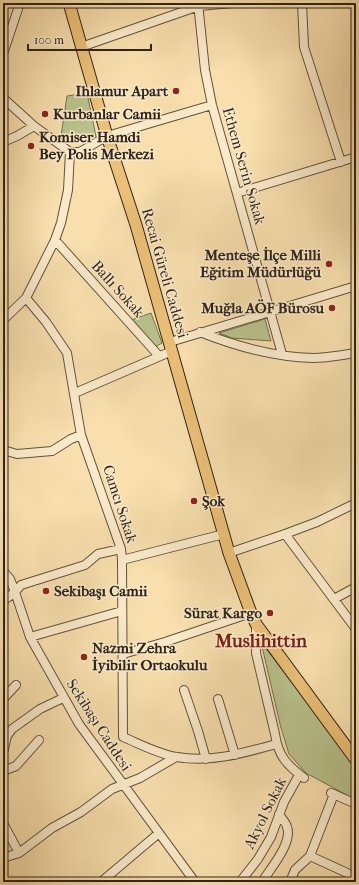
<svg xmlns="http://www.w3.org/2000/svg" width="359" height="885" font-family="'IM FELL French Canon',serif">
	<rect width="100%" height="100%" fill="#f8dfad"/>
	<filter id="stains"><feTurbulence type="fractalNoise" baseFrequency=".005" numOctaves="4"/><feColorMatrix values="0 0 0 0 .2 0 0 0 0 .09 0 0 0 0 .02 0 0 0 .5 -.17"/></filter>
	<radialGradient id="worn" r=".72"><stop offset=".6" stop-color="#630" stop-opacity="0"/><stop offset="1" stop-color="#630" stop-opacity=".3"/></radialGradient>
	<path fill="#b9c28d" stroke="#747254" d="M87 93 96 136H61L67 96Z
		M151 313 162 343 155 347 131 320Z
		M265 319 271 341 232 338 219 333Z
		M261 642 356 767V800L306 773 289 754 281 728Z"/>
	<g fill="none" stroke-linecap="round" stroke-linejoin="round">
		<defs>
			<path id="minor" d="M198 3 205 70 212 105 282 354
				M302 3 304 47 341 162
				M81 47 199 6 233 3
				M3 54 20 3
				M3 98 34 126 70 152H80L107 136 212 105
				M3 142 17 136 34 126
				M237 193 356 157
				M55 240 159 356
				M26 298 46 322 67 353 81 435 121 549 122 560 123 737C140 744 158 754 177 757 210 763 244 753 276 744
				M3 320 26 298 55 240 61 223 68 190 70 152
				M200 332C235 346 275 357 313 358 327 358 342 355 356 353
				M170 342 356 286
				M75 393 172 351
				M3 450 17 454 52 451 71 439 81 435
				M285 534 356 629
				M229 553 285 534 317 522 356 503
				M122 560 224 534
				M3 571 10 579 15 592 30 637 79 724 195 882
				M334 599 356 587
				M3 601 15 592 21 585 85 565 98 554 121 549
				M256 624V653L275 734C278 756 287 765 304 778
				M30 637 122 611
				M123 654 165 642 251 613
				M184 690 198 731 206 759
				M3 699 16 685
				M218 699 235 755
				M3 753 7 736 12 729 40 709 63 698
				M3 771 16 766 39 740
				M331 793 356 804
				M3 823 19 853
				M310 856 356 877
				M3 858 19 853 52 828 81 812 112 789 140 778 176 757
				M101 882 159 833
				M240 882 258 859 271 837 284 802 299 775
				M262 882C270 869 293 843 287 827 286 822 281 818 279 814
				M293 882 292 877 295 870 310 856 334 794"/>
			<path id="major" d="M69 3 107 136 136 225 229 553 251 613 256 624 356 760"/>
		</defs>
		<use href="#minor" stroke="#61523f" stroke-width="10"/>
		<use href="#major" stroke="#2f231a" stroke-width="13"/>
		<use href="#minor" stroke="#faeaca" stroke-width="8"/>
		<use href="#major" stroke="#ecc076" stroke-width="11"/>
	</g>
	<g fill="#8f2418" stroke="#faeaca" stroke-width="1.5">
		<circle cx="176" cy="91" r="4"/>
		<circle cx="45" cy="114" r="4"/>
		<circle cx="31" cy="146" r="4"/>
		<circle cx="329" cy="264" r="4"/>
		<circle cx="332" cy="308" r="4"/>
		<circle cx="194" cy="501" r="4"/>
		<circle cx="46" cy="591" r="4"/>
		<circle cx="270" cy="613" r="4"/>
		<circle cx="84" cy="657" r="4"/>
	</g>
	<g text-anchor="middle" stroke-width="3" stroke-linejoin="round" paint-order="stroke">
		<g font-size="15" font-weight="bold" fill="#2f231a" stroke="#faeaca" text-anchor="start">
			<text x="168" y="96" text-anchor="end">Ihlamur Apart</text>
			<text x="53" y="119">Kurbanlar Camii</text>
			<text x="39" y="142">Komiser Hamdi<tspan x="39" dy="17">Bey Polis Merkezi</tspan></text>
			<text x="321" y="260" text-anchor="end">Menteşe İlçe Milli<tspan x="321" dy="17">Eğitim Müdürlüğü</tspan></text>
			<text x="324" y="313" text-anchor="end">Muğla AÖF Bürosu</text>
			<text x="202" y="506">Şok</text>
			<text x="54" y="596">Sekibaşı Camii</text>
			<text x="262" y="618" text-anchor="end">Sürat Kargo</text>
			<text x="92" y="653">Nazmi Zehra<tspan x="92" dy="17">İyibilir Ortaokulu</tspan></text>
		</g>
		<g font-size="15" fill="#2f231a" stroke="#faeaca">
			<text transform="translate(244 166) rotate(74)" y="5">Ethem Serin Sokak</text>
			<text transform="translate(165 273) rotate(74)" y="5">Recai Güreli Caddesi</text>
			<text transform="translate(118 289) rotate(48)" y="5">Ballı Sokak</text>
			<text transform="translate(120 504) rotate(72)" y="5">Camcı Sokak</text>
			<text transform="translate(99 725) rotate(57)" y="5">Sekibaşı Caddesi</text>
			<text transform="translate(265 813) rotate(-64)" y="5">Akyol Sokak</text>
		</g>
		<g font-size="19" font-weight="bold" fill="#7a1f14" stroke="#faeaca">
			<text x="261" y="647">Muslihittin</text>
		</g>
	</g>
	<rect width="359" height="885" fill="none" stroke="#f8dfad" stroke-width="16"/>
	<rect x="4" y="4" width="351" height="877" fill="none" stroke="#2f231a" stroke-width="2"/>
	<rect x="8" y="8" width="343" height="869" fill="none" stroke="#2f231a"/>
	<path d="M28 44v6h123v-6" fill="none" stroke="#2f231a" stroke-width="2"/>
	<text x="34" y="44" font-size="12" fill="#2f231a" stroke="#faeaca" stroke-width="3" paint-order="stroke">100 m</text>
	<rect width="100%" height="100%" filter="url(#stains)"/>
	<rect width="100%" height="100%" fill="url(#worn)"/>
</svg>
